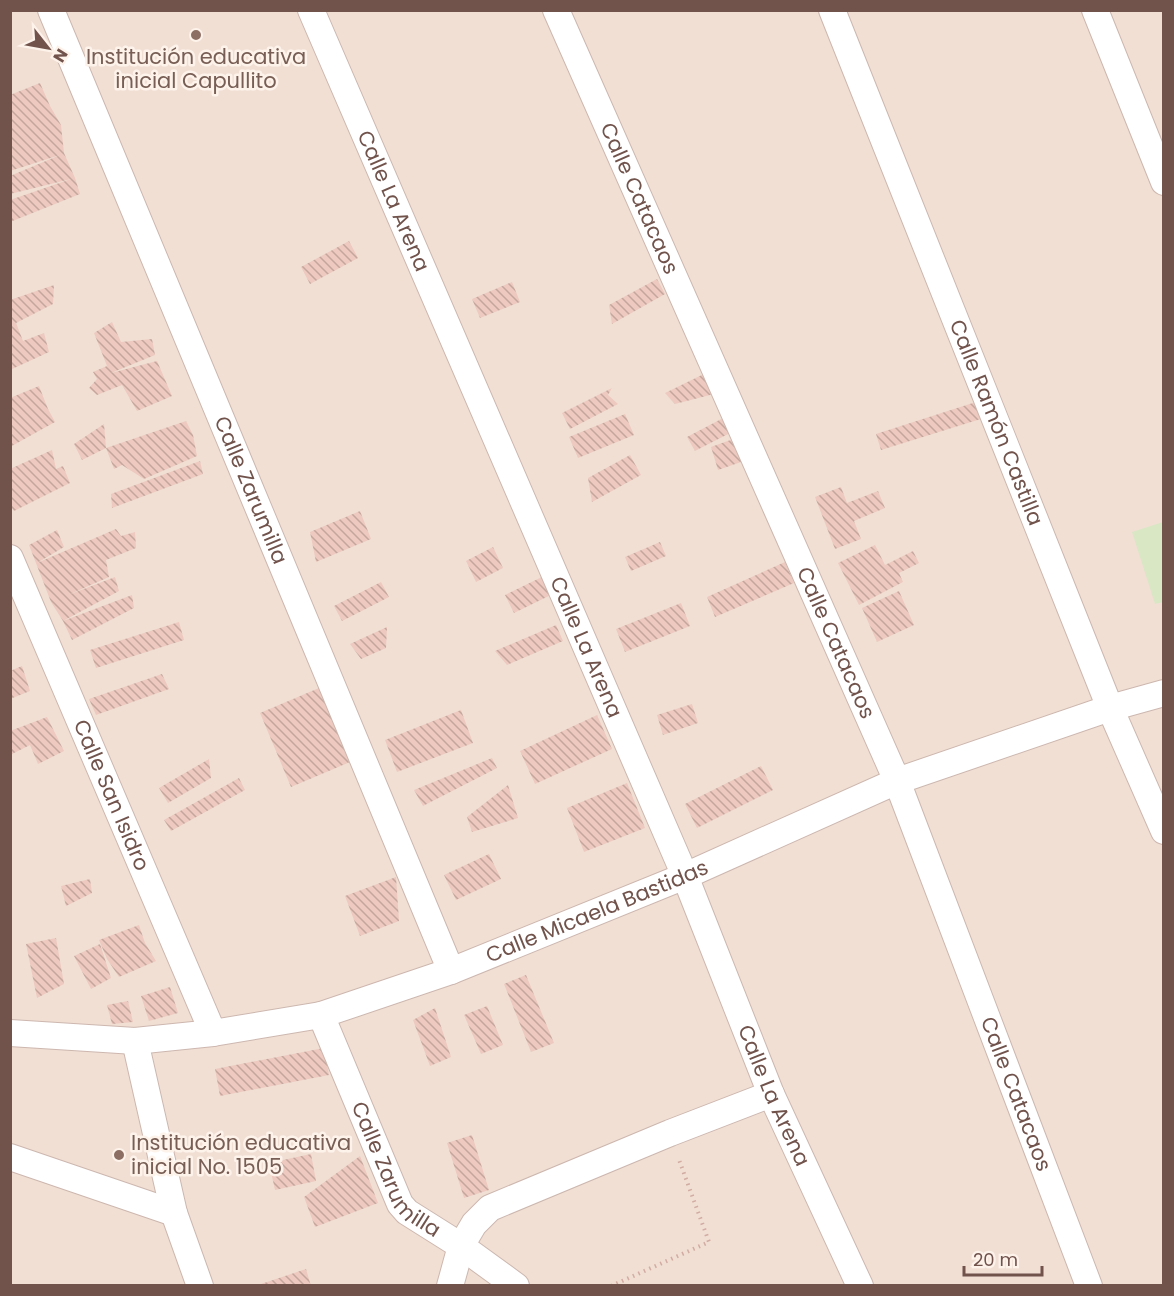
<svg xmlns="http://www.w3.org/2000/svg" width="1174" height="1296" font-family="Poppins,sans-serif">
	<defs>
		<pattern id="building-back-hatch" width="6" height="6" patternUnits="userSpaceOnUse" patternTransform="scale(1.5)"><rect width="6" height="6" fill="#edc9bf"/><path d="M-1 5l2 2M0 0l6 6M5-1l2 2" fill="none" stroke="#c4a69d"/></pattern>
	</defs>
	<rect width="100%" height="100%" fill="#faeee5"/>
	<path fill="#f1dfd4" d="M11 11H1163V1285H11Z"/>
	<path fill="#d9e7c5" d="M1163 522V602L1155 604 1132 532Z"/>
	<path fill="url(#building-back-hatch)" d="M40 83 50 106 61 125 64 153 75 178 80 194 10 222V200L71 179 10 194V176L60 155 10 171V95Z
		M349 241 358 258 310 284 301 267Z
		M657 279 665 294 612 324 609 305Z
		M512 282 520 302 480 318 472 299Z
		M54 285 53 304 16 323 23 341 44 333 49 352 10 370V300Z
		M112 322 121 342 152 339 155 355 111 373 157 361 172 396 137 411 122 385 97 395 89 388 97 379 93 372 107 366 94 333Z
		M714 369 723 389 710 395 675 404 665 393Z
		M39 386 48 409 55 422 10 447V398Z
		M612 388 608 395 618 404 570 429 562 413Z
		M979 401 984 418 881 450 876 434Z
		M625 414 634 435 578 458 569 437Z
		M725 417 732 432 695 451 687 437Z
		M186 421 193 435 197 456 144 479 122 465 114 469 106 448Z
		M104 424 106 448 82 460 74 444Z
		M736 438 744 461 718 470 711 447Z
		M52 450 56 469 63 466 70 483 14 511 10 506V469Z
		M630 455 641 475 592 502 588 478Z
		M200 461 203 474 112 508 111 494Z
		M841 487 847 503 878 491 885 508 854 521 861 539 835 549 815 497Z
		M360 511 371 539 316 562 310 532Z
		M116 529 121 536 135 532 136 548 106 560 109 577 68 595 115 577 119 591 63 621 51 602 29 545 57 530 64 547 37 563Z
		M660 542 666 556 631 571 625 557Z
		M875 545 885 565 913 551 919 563 899 573 903 582 859 605 838 563Z
		M493 547 503 568 476 582 466 561Z
		M785 562 794 583 715 617 707 597Z
		M546 575 555 593 514 613 505 595Z
		M381 582 389 597 342 621 334 606Z
		M899 591 914 625 877 642 862 608Z
		M132 595 134 608 72 640 63 621Z
		M681 603 690 626 625 652 616 629Z
		M179 622 184 640 96 668 90 650Z
		M556 625 563 641 507 665 495 651Z
		M387 627 386 648 361 659 350 644Z
		M22 666 30 691 10 699V671Z
		M162 674 169 689 96 715 89 699Z
		M319 688 350 762 291 787 260 713Z
		M692 704 698 723 663 735 657 715Z
		M461 710 473 743 397 772 385 740Z
		M597 715 612 749 535 784 520 751Z
		M47 717 64 751 38 764 30 745 10 755V731Z
		M492 758 497 768 423 806 414 790Z
		M209 759 211 778 168 803 159 788Z
		M761 766 773 790 697 828 685 804Z
		M239 778 245 790 171 831 164 820Z
		M627 783 645 828 584 852 567 808Z
		M508 785 518 818 472 832 467 817Z
		M489 854 501 879 456 900 444 875Z
		M396 877 399 921 360 936 345 896Z
		M90 879 92 893 66 906 61 886Z
		M139 925 145 943 156 961 119 977 107 959 99 940Z
		M56 938 64 984 37 998 26 944Z
		M100 944 111 978 91 989 74 956Z
		M526 975 554 1043 531 1052 504 984Z
		M170 987 178 1013 149 1021 141 996Z
		M128 1001 133 1022 112 1024 107 1005Z
		M487 1006 503 1045 481 1054 464 1015Z
		M435 1008 451 1057 430 1066 413 1020Z
		M324 1048 329 1075 220 1096 215 1069Z
		M472 1135 489 1190 464 1198 447 1143Z
		M311 1154 316 1181 275 1190 269 1163Z
		M360 1156 378 1203 315 1227 304 1197Z
		M306 1269 311 1286H259L258 1285Z"/>
	<g fill="none" stroke-linecap="round" stroke-linejoin="round">
		<defs>
			<g id="minor">
				<path id="s1" d="M51 10 451 971"/>
				<path id="s2" d="M311 10 685 876 771 1094 860 1286"/>
				<path id="s3" d="M556 10 897 781 1089 1286"/>
				<path id="s4" d="M832 10 1110 708 1164 831"/>
				<path d="M1095 10 1164 182"/>
				<path id="s5" d="M10 558 213 1033"/>
				<path id="s6" d="M321 1015 400 1204 407 1212 461 1246 516 1286"/>
				<path id="s7" d="M10 1033 135 1041 213 1033 321 1015 451 971 685 876 897 781 1110 708 1164 693"/>
				<path d="M135 1041 174 1213 200 1286"/>
				<path d="M10 1157 174 1213"/>
				<path d="M450 1286 461 1246 474 1224 490 1208 670 1133 771 1094"/>
			</g>
		</defs>
		<use href="#minor" stroke="#cdb7af" stroke-width="28"/>
		<path stroke="#d2aca2" stroke-width="4" stroke-dasharray="1.5 4.5" stroke-linecap="butt" d="M611 1286 709 1242 678 1157"/>
		<use href="#minor" stroke="#fff" stroke-width="26"/>
	</g>
	<g fill="#8d6e63" stroke="#fdf3eb" stroke-width="2">
		<circle cx="196" cy="35" r="6"/>
		<circle cx="119" cy="1155" r="6"/>
	</g>
	<g text-anchor="middle" stroke-width="5" stroke-linejoin="round" paint-order="stroke">
		<g font-size="21" fill="#785e54" stroke="#fdf3eb">
			<text x="196" y="64">Institución educativa<tspan x="196" dy="24">inicial Capullito</tspan></text>
			<text x="131" y="1150" text-anchor="start">Institución educativa<tspan x="131" dy="24">inicial No. 1505</tspan></text>
		</g>
		<g font-size="21" fill="#71534c" stroke="#fdf3eb">
			<text dy="7" stroke="none"><textPath href="#s3" startOffset="206">Calle Catacaos</textPath></text>
			<text dy="7" stroke="none"><textPath href="#s2" startOffset="208">Calle La Arena</textPath></text>
			<text dy="7" stroke="none"><textPath href="#s4" startOffset="444">Calle Ramón Castilla</textPath></text>
			<text dy="7" stroke="none"><textPath href="#s1" startOffset="520">Calle Zarumilla</textPath></text>
			<text dy="7" stroke="none"><textPath href="#s3" startOffset="692">Calle Catacaos</textPath></text>
			<text dy="7" stroke="none"><textPath href="#s2" startOffset="694">Calle La Arena</textPath></text>
			<text dy="7" stroke="none"><textPath href="#s5" startOffset="258">Calle San Isidro</textPath></text>
			<text dy="7" stroke="none"><textPath href="#s7" startOffset="608">Calle Micaela Bastidas</textPath></text>
			<text dy="7" stroke="none"><textPath href="#s3" startOffset="1178">Calle Catacaos</textPath></text>
			<text dy="7" stroke="none"><textPath href="#s2" startOffset="1180">Calle La Arena</textPath></text>
			<text dy="7" stroke="none"><textPath href="#s6" startOffset="174">Calle Zarumilla</textPath></text>
		</g>
	</g>
	<rect width="1174" height="1296" fill="none" stroke="#71534c" stroke-width="24"/>
	<g transform="translate(48 48) rotate(121)" stroke="#fdf3eb" stroke-width="4.5" paint-order="stroke">
	<path d="M0-4.5L10 22L0 15L-10 22Z" fill="#71534c"/>
	<text y="-9" font-size="16" font-weight="bold" text-anchor="middle" fill="#71534c">N</text>
	</g>
	<path d="M964 1266v9h78v-9" fill="none" stroke="#71534c" stroke-width="3"/>
	<text x="973" y="1266" font-size="18" fill="#71534c" stroke="#fdf3eb" stroke-width="4.5" paint-order="stroke">20 m</text>
</svg>
